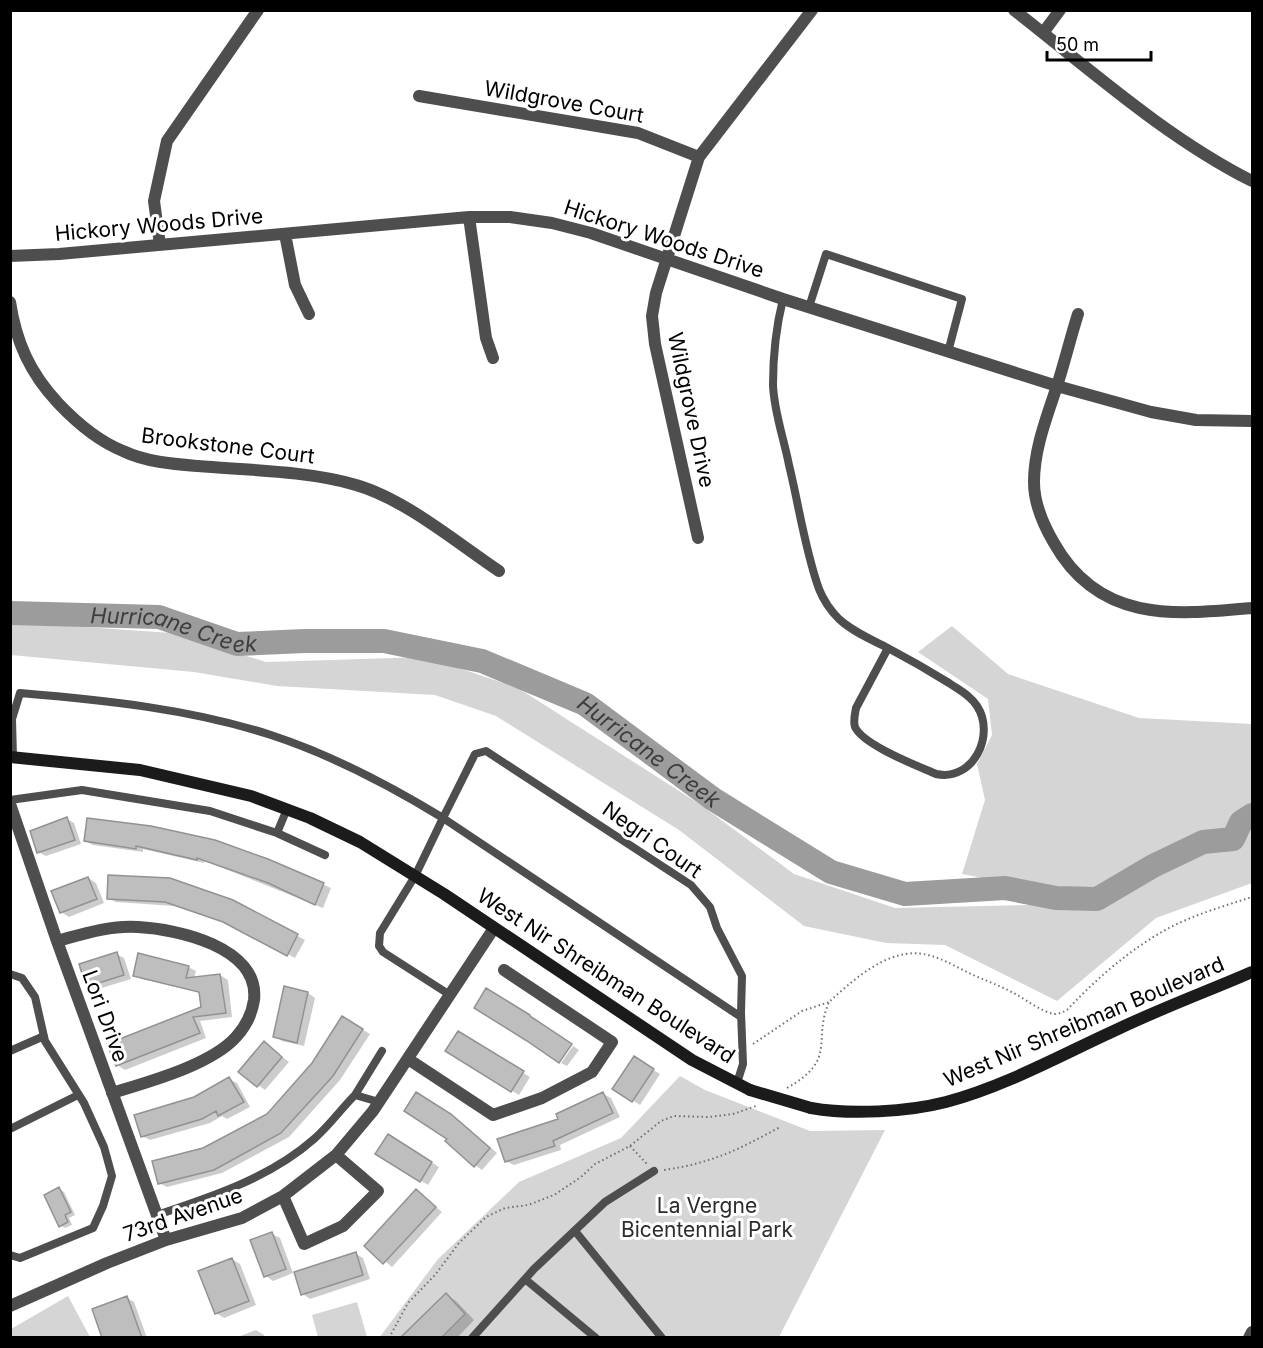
<svg xmlns="http://www.w3.org/2000/svg" width="1263" height="1348" font-family="Inter,sans-serif">
	<rect width="100%" height="100%" fill="#fff"/>
	<path fill="#d5d5d5" d="M11 622 172 633 266 662 426 657 518 688 701 805 794 874 895 908 1031 905 1026 886 962 874 985 800 977 764 992 735 988 699 918 652 952 626 1008 674 1139 718 1252 724V883L1156 918 1057 1001 945 945 886 943 804 926 679 830 496 716 435 695 277 686 194 672 11 655Z
		M680 1076 705 1090 810 1131 885 1130 779 1337 379 1338 438 1259 519 1182 621 1138Z
		M68 1296 90 1337H11V1329Z
		M357 1302 367 1337H318L312 1315Z"/>
	<path fill="#0003" d="M67 819 74 823 81 844 46 856 38 852Z
		M85 841 267 860 331 888 323 908 205 861 204 863 143 849V852L93 845Z
		M88 878 96 883 104 903 69 917 61 912Z
		M108 898 233 902 305 940 295 958 232 925 174 906 116 902Z
		M116 954 124 958 131 979 95 990 87 986Z
		M188 967 196 971 194 979 220 975 228 980 232 1017 200 1021 206 1038 125 1070 117 1065 203 1008 201 993 142 979 135 975Z
		M308 993 315 998 304 1046 282 1041 274 1036Z
		M343 1018 370 1034 340 1080 289 1137 222 1173 167 1187 159 1183 203 1150 268 1115 314 1063Z
		M458 1033 530 1077 519 1095 447 1051Z
		M573 1046 579 1050 567 1066 561 1063Z
		M271 1048 289 1062 265 1090 240 1072Z
		M634 1058 660 1074 640 1105 614 1089Z
		M229 1079 237 1083 250 1107 227 1119 222 1116 210 1123 150 1140 142 1136 194 1098Z
		M417 1094 459 1120 497 1153 482 1170 475 1165 449 1139Z
		M603 1094 611 1098 620 1117 560 1145 561 1150 514 1165 506 1161 560 1120Z
		M388 1136 439 1167 428 1185 378 1154Z
		M59 1189 64 1192 75 1215 69 1218 72 1225 65 1228 60 1225Z
		M416 1191 442 1212 392 1267 366 1246Z
		M272 1234 280 1238 293 1273 273 1281 266 1276Z
		M356 1254 363 1258 370 1279 310 1299 303 1294Z
		M232 1259 240 1264 256 1305 224 1318 216 1313Z
		M446 1295 456 1301 474 1320 457 1338H402Z
		M127 1298 134 1302 147 1338H104Z
		M256 1330 264 1335 265 1338H235Z"/>
	<g fill="none" stroke-linecap="round" stroke-linejoin="round">
		<path stroke="#9c9c9c" stroke-width="24" id="s1" d="M10 613 159 617 237 644 305 641H384L482 661 585 704 713 799 831 872 905 894 1005 888 1056 898 1097 899 1153 866 1203 842 1233 839 1241 822 1252 815"/>
	</g>
	<path fill="#bebebe" stroke="#929292" stroke-width="1.5" d="M67 817 75 840 37 853 30 831Z
		M87 818 151 826 215 840 268 859 324 883 315 905 268 883 197 858V860L136 846V849L84 841Z
		M108 875 170 878 233 900 298 934 287 956 223 922 165 902 107 899Z
		M88 877 97 899 60 913 51 891Z
		M117 952 124 975 86 987 79 964Z
		M138 953 189 966 186 978 220 974 226 1013 193 1017 200 1033 116 1066 107 1044 201 1007 199 992 133 976Z
		M284 986 308 992 297 1043 273 1037Z
		M486 988 530 1015V1016L572 1044 559 1063 527 1041 474 1008Z
		M342 1016 363 1029 333 1076 281 1133 214 1170 158 1184 152 1161 203 1148 267 1114 312 1063Z
		M458 1031 524 1071 511 1092 445 1051Z
		M264 1041 282 1057 257 1087 238 1072Z
		M634 1056 654 1069 632 1102 612 1089Z
		M229 1077 244 1102 218 1116 216 1111 202 1119 141 1137 134 1115 194 1097Z
		M416 1092 451 1114 490 1148 474 1167 445 1141 447 1139 404 1111Z
		M603 1092 613 1113 553 1141 555 1146 505 1162 497 1139 558 1119 556 1114Z
		M388 1134 432 1162 420 1182 375 1154Z
		M59 1187 71 1212 65 1215 68 1222 59 1227 44 1195Z
		M416 1189 436 1207 383 1264 364 1246Z
		M272 1232 286 1269 264 1277 250 1240Z
		M356 1252 363 1275 301 1295 294 1272Z
		M232 1258 249 1301 215 1314 198 1271Z
		M446 1293 465 1314 441 1338H400Z
		M127 1296 142 1338H102L92 1309Z"/>
	<g fill="none" stroke-linecap="round" stroke-linejoin="round">
		<path stroke="#707070" stroke-width="2" stroke-dasharray="1.5 3" stroke-linecap="butt" d="M753 1044 802 1011 829 1002
			M787 1088C838 1059 812 1042 829 1002 850 983 877 958 906 954 930 950 950 964 971 974 986 981 1002 986 1017 995 1028 1001 1042 1012 1054 1014 1059 1014 1063 1012 1067 1010 1096 979 1129 950 1167 929 1193 915 1224 906 1252 897
			M630 1146 647 1164
			M664 1170C712 1163 738 1150 780 1127
			M389 1338 408 1303 435 1275 459 1243 486 1217 505 1208 528 1205 554 1195 581 1177 595 1164 630 1146 661 1121 674 1116 709 1117 733 1114 756 1106"/>
		<path stroke="#4e4e4e" stroke-width="8" d="M783 299C776 327 773 356 773 385 774 412 784 439 789 465 799 506 805 550 819 589 823 599 831 611 839 619 852 631 870 639 886 647 907 658 928 670 949 683 959 690 970 695 977 706 996 735 973 782 936 774 918 766 863 745 855 727 853 721 855 714 856 708L888 648
			M809 307 826 254 962 299 948 352
			M13 757 12 719 20 693C104 700 191 709 271 735 332 755 389 785 443 818L415 876 380 933 379 946 383 952 450 995
			M10 800 82 790 210 811 277 833 287 809
			M277 833 325 855
			M10 974 22 978 35 997 45 1041 84 1103 104 1147 112 1176 103 1206 93 1228 20 1258 10 1255
			M10 1051 44 1036
			M737 1083 743 1064 741 1012 742 976 717 928 710 907 691 885 486 751 475 754 443 818 741 1017
			M355 1095 382 1051
			M10 1129 78 1095
			M157 1215C211 1197 270 1178 314 1139 329 1126 341 1109 355 1095L379 1102
			M575 1231 662 1338
			M525 1279 596 1338
			M472 1338 534 1269 605 1202 654 1171"/>
		<path stroke="#4e4e4e" stroke-width="12" d="M1014 10C1091 70 1165 137 1252 181
			M1043 33 1060 10
			M419 96 638 133 699 157
			M469 217 486 338 493 358
			M285 234 295 285 309 314
			M160 245 154 201 167 141 258 10
			M10 256 59 254 469 217H510L552 223 591 233 783 299 1057 386 1151 412 1196 420 1252 421
			M10 302C16 342 30 373 58 403 76 422 98 441 123 451 146 462 173 464 198 466 246 470 310 471 356 485 405 499 457 543 499 571
			M1078 314C1070 339 1064 365 1056 389 1046 419 1034 450 1034 482 1034 503 1044 526 1054 543 1099 623 1174 615 1252 608
			M698 538 655 344 652 316 656 293 699 157 812 10
			M10 804 57 941 166 1240
			M57 941C83 934 110 925 138 927 177 929 260 947 254 1000 252 1014 246 1026 236 1037 211 1065 148 1082 112 1093
			M408 1059 493 1115 542 1098 592 1072 612 1042 504 970
			M283 1196 304 1244 343 1226 378 1191 336 1155
			M10 1306 107 1263 166 1240 242 1218 283 1196 336 1155 373 1111 494 928
			M1249 1338 1252 1332"/>
		<path stroke="#1b1b1b" stroke-width="12" d="M10 757 140 770 251 796 310 818 360 842 444 894 692 1060 750 1090
			M811 1108C850 1115 907 1112 946 1102 1006 1086 1063 1054 1118 1029 1162 1008 1208 991 1252 972"/>
		<path stroke="#1b1b1b" stroke-width="12" d="M750 1090 811 1108"/>
	</g>
	<g text-anchor="middle" stroke-width="6" stroke-linejoin="round" paint-order="stroke">
		<g font-size="21" fill="#000" stroke="#fff">
			<text transform="translate(564 102) rotate(10)" y="7">Wildgrove Court</text>
			<text transform="translate(159 225) rotate(-5)" y="7">Hickory Woods Drive</text>
			<text transform="translate(664 239) rotate(18)" y="7">Hickory Woods Drive</text>
			<text transform="translate(691 410) rotate(78)" y="7">Wildgrove Drive</text>
			<text transform="translate(228 446) rotate(7)" y="7">Brookstone Court</text>
			<text transform="translate(652 840) rotate(35)" y="7">Negri Court</text>
			<text transform="translate(606 976) rotate(33)" y="7">West Nir Shreibman Boulevard</text>
			<text transform="translate(105 1016) rotate(70)" y="7">Lori Drive</text>
			<text transform="translate(1084 1022) rotate(-23)" y="7">West Nir Shreibman Boulevard</text>
			<text transform="translate(183 1215) rotate(-19)" y="7">73rd Avenue</text>
		</g>
		<g font-size="21" fill="#2c2c2c" stroke="#fff">
			<text x="707" y="1213">La Vergne<tspan x="707" dy="24">Bicentennial Park</tspan></text>
		</g>
		<g font-size="22" font-style="italic" fill="#3d3d3d" stroke="#fff">
			<text dy="8" stroke="none"><textPath href="#s1" startOffset="166">Hurricane Creek</textPath></text>
			<text dy="8" stroke="none"><textPath href="#s1" startOffset="670">Hurricane Creek</textPath></text>
		</g>
	</g>
	<rect width="1263" height="1348" fill="none" stroke="#000000" stroke-width="24"/>
	<path d="M1047 51v9h104v-9" fill="none" stroke="#000000" stroke-width="3"/>
	<text x="1056" y="51" font-size="18" fill="#000000" stroke="#ffffff" stroke-width="4.5" paint-order="stroke">50 m</text>
</svg>
